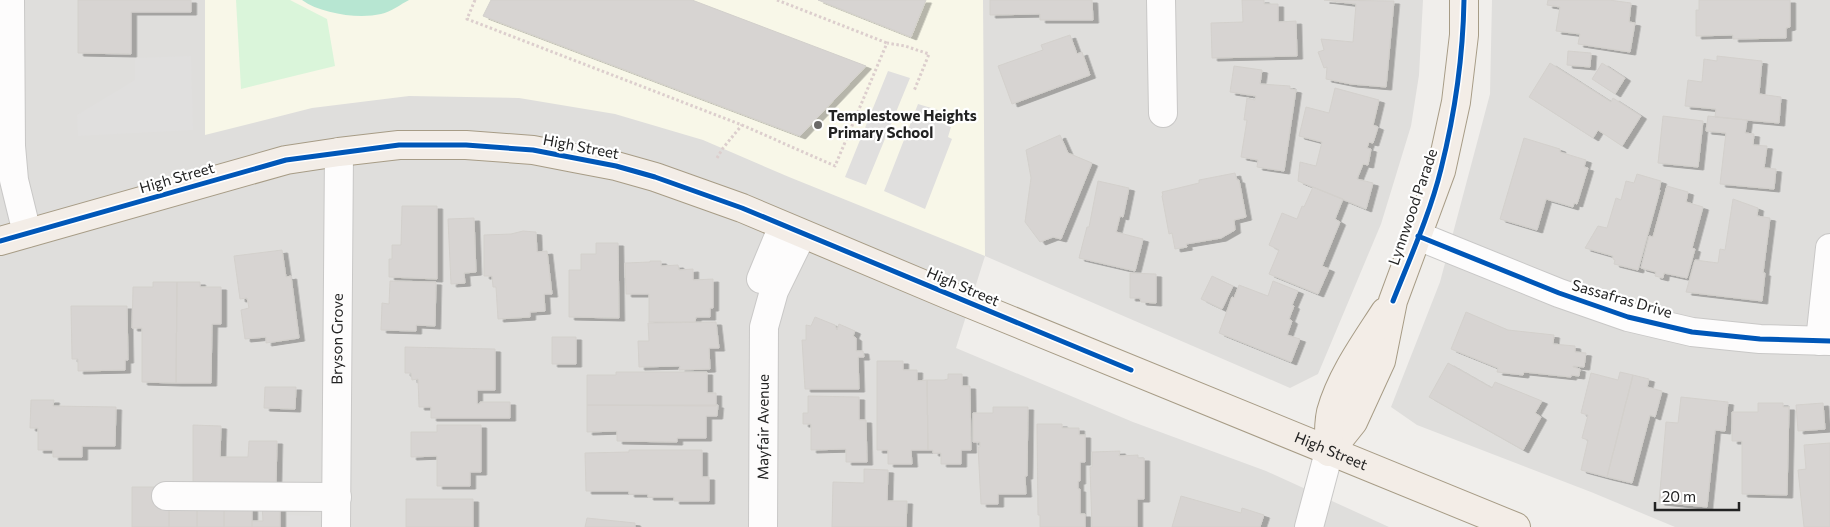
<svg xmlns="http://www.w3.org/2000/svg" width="1830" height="527" font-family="Commissioner,sans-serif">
	<defs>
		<filter id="shadow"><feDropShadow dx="5.5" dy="3" stdDeviation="0" flood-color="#0004"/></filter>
	</defs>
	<rect width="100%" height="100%" fill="#f0eeeb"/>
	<path fill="#dfdedc" d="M0 0H1423L1419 75 1411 126 1381 224 1318 374 1290 388 985 256 956 348 1133 422 1266 471 1389 527H0Z
		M1492 0H1830V527H1675L1591 492 1417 425 1391 407 1440 282 1490 94Z"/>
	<path fill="#f8f7e8" d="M205 0H983L985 256 789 177 703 140 615 114 519 98 409 96 312 108 205 135Z"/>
	<path fill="#daf5da" d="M236 0H290L327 19 335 66 241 89Z"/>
	<path fill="#b7e6d2" d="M302 0H409C401 4 391 12 381 14 359 19 321 14 302 0Z"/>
	<path fill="#e0dfde" d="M191 56 193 130 78 136 77 115 135 80V58Z
		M888 71 910 78 866 185 845 177Z
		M918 104 938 110 935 120 951 127 948 137 952 139 925 209 884 191Z
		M287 515 310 516V527H287Z"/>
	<path fill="#d7d4d2" stroke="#d3d0cc" filter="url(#shadow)" d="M78 0H191V12H131V54L78 53Z
		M491 0H692L866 66 800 136 483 16Z
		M818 0H926L911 37Z
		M990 0H1092L1093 20H1040V14L990 15Z
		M1242 0H1264V4H1278V22L1296 21 1297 56 1212 58 1211 23 1243 22Z
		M1324 0 1394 1 1386 87 1351 84 1326 79 1327 67 1324 68 1318 52 1324 50 1321 39 1353 42 1356 4Z
		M1548 0H1609L1631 3 1629 22 1635 23 1630 52 1578 44 1580 34 1556 31 1560 7 1547 5Z
		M1699 0H1790V27L1786 28V38L1733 39V35L1696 36V10H1699Z
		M1070 35 1077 54 1082 52 1090 75 1012 104 998 66 1043 50 1041 45Z
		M1568 51 1591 53 1590 67 1567 65Z
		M1717 56 1762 61 1759 94 1781 97 1779 123 1715 117 1716 109 1685 106 1688 80 1702 82 1704 59 1717 61Z
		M1550 63 1611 102 1613 98 1641 116 1622 146 1598 130 1593 138 1529 97Z
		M1602 63 1625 78 1615 94 1592 79Z
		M1234 66 1262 70 1260 84 1290 86V89L1296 90 1284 171 1257 167 1258 160 1241 157 1247 120H1244L1247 98 1255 100 1256 96 1230 92Z
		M1335 88 1379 100 1373 125 1378 127 1373 143 1369 142 1367 148 1371 149 1368 165 1363 164 1357 179 1373 183 1366 209 1298 181 1300 162 1316 166 1322 142 1299 136 1306 107 1329 113Z
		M1663 116 1703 121 1698 167 1658 163Z
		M1708 116 1747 120 1745 133 1754 134 1753 145 1767 146 1764 168 1776 169 1774 189 1720 184 1726 133 1706 131Z
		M1060 135 1068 153 1092 163 1061 239 1053 237 1040 242 1025 222 1031 178 1026 150Z
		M1524 138 1560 149V152L1586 160 1584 167 1588 168 1577 204 1574 203 1573 207 1546 199 1537 230 1500 219Z
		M1235 173 1237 180H1239L1246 217 1234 220 1235 230 1221 238 1186 244 1187 247 1175 249 1172 233 1169 234 1162 196 1163 195 1162 192 1199 183V180Z
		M1637 174 1661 181 1659 190H1660L1638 270 1614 264 1615 260 1613 259V256L1585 248 1598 226 1607 228 1616 198 1621 200 1626 181 1634 183Z
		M1098 181 1129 188 1123 217 1120 216 1116 232 1143 239 1135 271 1079 258 1087 227H1089Z
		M1667 186 1688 192 1686 202 1703 207 1692 248 1695 249 1687 278 1664 273 1663 278 1655 276 1656 272 1641 268 1649 236 1653 237Z
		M1313 187 1343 199 1335 219 1340 222 1322 266 1329 269 1318 294 1269 274 1279 250 1269 245 1282 213 1297 219 1302 206 1304 207Z
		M1733 199 1758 208 1757 216 1770 218 1763 273H1765L1762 301 1686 292 1695 260 1718 263 1720 249 1725 250Z
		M402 206H437V279L389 277V259H392V245H401Z
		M474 218 476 272 464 273 465 283 451 284 448 219Z
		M523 231 536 232 537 252 547 251 552 294H544L545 311 530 312V317L498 319 496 287H493L492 276H484V235L511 234Z
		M596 243H618L619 318 569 317V270H581V254H596Z
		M282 250 286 277 291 276 299 338 266 343V337L245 339 241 310 249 308 247 298 240 299 234 256Z
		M650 261H661V266L678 265 679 270 693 269V280L713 279V308H710V317H696L695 322H649V294H626L625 263 650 262Z
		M1130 273 1156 274V303L1141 302 1140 298H1130Z
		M1212 276 1233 286 1222 309 1201 299Z
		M390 281 436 282 435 326 416 325V331L381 330 382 303 389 304Z
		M1273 281 1298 291 1292 305 1294 306 1289 319 1292 321 1287 335 1300 339 1291 362 1219 333 1232 297 1234 298 1239 285 1268 296Z
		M153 282H177L176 383 142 382V328H132L133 287H153Z
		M177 282H200V287H221V324H212L211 383H176Z
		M71 306H127L128 360H125V370L78 371V359H72Z
		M1466 312 1508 330 1554 335 1553 344 1575 346V352L1586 353 1584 367 1573 366V367L1580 369 1579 376 1571 375V377L1524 372 1523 375 1497 372 1498 368 1451 349Z
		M815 317 835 325 837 330 839 324 855 331 853 336 856 338V351H863L864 357H858L859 389H805L802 340H806V325L811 326Z
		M716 322 719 348H709L710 369 679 370 680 366 639 367 638 341H649L648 323Z
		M552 337H576V364H552Z
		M405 347 495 349V390H477V404H480V402H510V418H431V407H419L418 379 412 380 411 373H405Z
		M877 361H903V370H917V381L927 380 928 450H911L912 464H888V450H877Z
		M1448 363 1492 388 1495 382 1542 401 1535 413 1541 417 1523 450 1429 397Z
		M616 372H707V393H716V406L587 405V375H616Z
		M1620 372 1633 375 1607 477 1581 470 1588 440 1582 438 1588 415 1581 413 1591 373 1618 380Z
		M948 374H962V386H970L971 450H961V464H941V453H933V450H928L927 380H944L948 379Z
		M1633 375 1649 379 1647 387 1662 391 1655 417 1650 415 1632 483 1607 477Z
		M265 387H296L295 409 264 408Z
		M808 396 859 397V420H866L867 462H846V449L811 450V424H803V413H808Z
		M1681 397 1728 402 1725 431 1715 430 1707 507 1659 502 1666 422 1678 423Z
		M31 400H54L53 406 116 407 115 446H82V457H53V450H38V428H30Z
		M1758 403H1783V407H1789L1787 495 1742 494V441H1732V412H1758Z
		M1823 403 1825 429 1798 431 1796 405Z
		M587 405H718L717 416H706V438H677V442L617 441V431L587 432Z
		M993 407H1028L1027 476H1025L1026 494H998V504H981L978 447H980V442H973V413H993Z
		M1037 424H1062V428H1079V435H1085V462H1080V481H1078V489H1080V514H1085V527H1040V515H1038Z
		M193 425 221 426 220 457H248L249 441H277L276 483H193Z
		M437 425H481V472H470V486H437V456L411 457V432H437Z
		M1830 443V527H1804L1798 470 1806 469 1804 445Z
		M629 450H702V477H709V501H674V497H648V494H629V491H586L585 453 629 452Z
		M1120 451 1119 456 1138 455V458H1144V499H1137V527H1092L1090 467H1092V452Z
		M864 469 888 470 887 501H907L906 527H832L833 482 864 483Z
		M132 487H161L169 501V527H132Z
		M1181 496 1241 513 1242 508 1264 515 1260 527H1172Z
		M406 499H473V527H406Z
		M169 504H197V527H169Z
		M197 504H224V527H197Z
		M224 504H252V527H224Z
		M262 504H280V527H252V521H263Z
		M587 518 635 523V527H585Z"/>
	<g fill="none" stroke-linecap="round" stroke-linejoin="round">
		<defs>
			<g id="minor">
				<path d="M10 0 11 146 14 180 27 233"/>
				<path d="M1161 0 1163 113"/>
				<path d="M1418 236 1559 293 1628 317 1692 332 1760 339 1830 341"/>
				<path d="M761 279 783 226"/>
				<path d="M1820 341 1830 248"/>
				<path d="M166 496 337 497"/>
				<path id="s1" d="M336 527 339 152"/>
				<path id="s2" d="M763 527 764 327 774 291 802 234"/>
				<path d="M1309 527 1329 452"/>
			</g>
			<g id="major">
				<path id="s3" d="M0 241 286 160 339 152 399 145H466L533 150 574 158 616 166 655 177 742 208 951 296 1516 527"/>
				<path d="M1329 452 1353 422 1381 361 1393 301 1441 171 1456 102 1464 35V0"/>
				<path d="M1329 452C1329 439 1328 425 1331 412 1341 376 1365 343 1385 312"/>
			</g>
		</defs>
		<use href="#minor" stroke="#c9c8c7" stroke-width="30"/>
		<use href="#major" stroke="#a79c86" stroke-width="30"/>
		<path stroke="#dccecd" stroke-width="3" stroke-dasharray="2.5 2.5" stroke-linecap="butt" d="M475 0 467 19 742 125 835 166 887 43 905 46 929 54 914 91
			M777 0 887 43
			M717 158 723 148 742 125"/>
		<use href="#minor" stroke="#fdfcfc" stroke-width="28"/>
		<use href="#major" stroke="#f3ede7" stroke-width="28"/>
		<defs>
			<path id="cycleway" d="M1418 236 1559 293 1628 317 1692 332 1760 339 1830 341
				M0 241 286 160 399 145H466L533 150 616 166 655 177 742 208 1131 370
				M1393 301C1410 258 1430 214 1441 169 1455 113 1463 58 1464 0"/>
		</defs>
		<use href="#cycleway" stroke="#fff" stroke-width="8"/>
		<use href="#cycleway" stroke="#0057b8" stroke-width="5"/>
	</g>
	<circle fill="#6a6968" stroke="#fff" stroke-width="2" cx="818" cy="125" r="5"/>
	<g text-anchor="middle" stroke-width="4.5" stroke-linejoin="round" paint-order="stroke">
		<g font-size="15" font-weight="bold" fill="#222" stroke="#fff" text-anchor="start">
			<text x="828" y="121">Templestowe Heights<tspan x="828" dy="17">Primary School</tspan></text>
		</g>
		<g font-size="15" fill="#222" stroke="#fff">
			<text transform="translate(581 147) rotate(11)" y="5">High Street</text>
			<text transform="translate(177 178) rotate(-16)" y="5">High Street</text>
			<text transform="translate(1413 207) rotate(-71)" y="5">Lynnwood Parade</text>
			<text transform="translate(963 287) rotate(23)" y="5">High Street</text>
			<text transform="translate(1622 299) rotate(16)" y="5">Sassafras Drive</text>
			<text dy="5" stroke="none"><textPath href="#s1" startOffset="188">Bryson Grove</textPath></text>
			<text dy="5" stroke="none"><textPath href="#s2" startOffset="100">Mayfair Avenue</textPath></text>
			<text dy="5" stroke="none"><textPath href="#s3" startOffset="1400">High Street</textPath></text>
		</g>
	</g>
	<path d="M1655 502v8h84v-8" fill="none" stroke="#222222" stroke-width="2.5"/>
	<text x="1662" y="502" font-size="15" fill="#222222" stroke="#ffffff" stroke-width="4" paint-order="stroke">20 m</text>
</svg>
